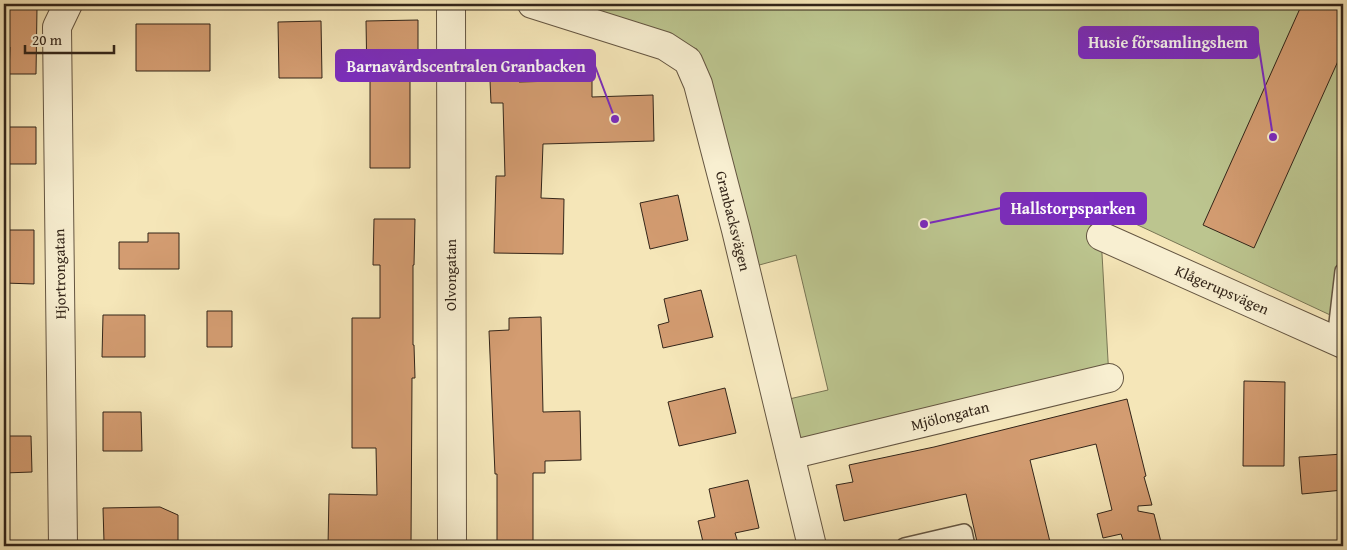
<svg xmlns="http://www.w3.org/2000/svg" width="1347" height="550" font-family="'Gentium Book Plus',serif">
	<rect width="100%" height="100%" fill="#f5e6b8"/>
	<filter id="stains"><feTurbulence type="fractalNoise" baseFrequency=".004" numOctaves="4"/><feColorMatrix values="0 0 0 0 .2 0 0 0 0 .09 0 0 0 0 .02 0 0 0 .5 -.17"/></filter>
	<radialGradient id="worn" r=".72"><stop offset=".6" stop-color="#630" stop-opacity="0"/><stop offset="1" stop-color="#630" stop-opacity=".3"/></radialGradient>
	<path fill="#bcc58f" stroke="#787554" d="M581 4H1343V321L1110 212 1101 236 1109 378 790 455 785 400 828 390 796 255 752 267 697 49Z"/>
	<path fill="#d39c71" stroke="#332519" d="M1302 4H1343V50L1254 248 1203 225Z
		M4 8H37L36 74H9L10 47H4Z
		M418 20V55L411 56V80H410V168H370V81H367L366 21Z
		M321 21 322 78H279L278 22Z
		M136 24H210V71H136Z
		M518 57 519 82 592 80V97L653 95 654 141 543 144 541 198 564 199 563 254 494 253 496 176H505L503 103H491L489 58Z
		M4 127H36V164H4Z
		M678 195 688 240 650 249 640 203Z
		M374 219H415L414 265H413V345H414L415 378H412L411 546H328L329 494 377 495 376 448H352V318H380V265H373Z
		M4 230H34V284L4 283Z
		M148 233H179V269H119V242H148Z
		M701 290 713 337 663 348 658 325 669 322 664 299Z
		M207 311H232V347H207Z
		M103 315H145V357H102Z
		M541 317 543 412 580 411 581 460 545 461V473H533V546H497V474H495L489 331 509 330V318Z
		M1244 381 1285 382 1284 466H1243Z
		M725 388 736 433 679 446 668 402Z
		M1127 399 1146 476 1144 477 1152 505 1138 506V511L1154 514 1162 546H1125L1121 534 1103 538 1097 514 1112 510 1096 444 1030 460 1051 546H978L966 494 844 521 836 485 853 482 849 465 934 447Z
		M103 412H141L142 451H103Z
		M4 436H31L32 472 4 473Z
		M1343 454V490L1302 494 1299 457Z
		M748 480 759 528 735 533 739 546H704L698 521 715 517 709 489Z
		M160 507 178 515V543H165V546H128V541L104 542 103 508Z"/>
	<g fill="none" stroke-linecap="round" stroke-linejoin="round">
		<defs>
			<path id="service" d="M1335 340 1343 271
				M904 546 964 532 967 546"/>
			<path id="minor" d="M451 4 452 546
				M532 4 665 46 688 61 698 84 736 230 812 546
				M1101 236 1343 344
				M790 455 1109 378
				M63 546 57 27 68 4"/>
		</defs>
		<use href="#service" stroke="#645541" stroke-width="18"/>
		<use href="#minor" stroke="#645541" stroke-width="30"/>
		<use href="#service" stroke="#f8efd1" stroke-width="15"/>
		<use href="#minor" stroke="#f8efd1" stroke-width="28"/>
	</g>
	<g text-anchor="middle" stroke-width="4" stroke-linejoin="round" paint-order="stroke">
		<g font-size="15" fill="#332519" stroke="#f8efd1">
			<text transform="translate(733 221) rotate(76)" y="5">Granbacksvägen</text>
			<text transform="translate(60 274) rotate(-91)" y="5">Hjortrongatan</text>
			<text transform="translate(451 275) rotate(-90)" y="5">Olvongatan</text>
			<text transform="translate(1222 290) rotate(24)" y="5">Klågerupsvägen</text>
			<text transform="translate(950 416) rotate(-14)" y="5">Mjölongatan</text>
		</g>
	</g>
	<path fill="none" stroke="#7b2cbf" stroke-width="2" d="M1273 137L1258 42M615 119L595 66M924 224L1001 208"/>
	<g fill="#7b2cbf" stroke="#f8efd1" stroke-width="2">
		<circle cx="1273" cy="137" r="5"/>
		<circle cx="615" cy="119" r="5"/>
		<circle cx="924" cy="224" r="5"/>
	</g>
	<g fill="#7b2cbf" stroke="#7b2cbf" stroke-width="2">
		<rect x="1079" y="27" width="179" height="31" rx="5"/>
		<rect x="336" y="50" width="259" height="31" rx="5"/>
		<rect x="1001" y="193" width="145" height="31" rx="5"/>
	</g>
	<g font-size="16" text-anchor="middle" font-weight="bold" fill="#fff">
		<text x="1168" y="48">Husie församlingshem</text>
		<text x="466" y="72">Barnavårdscentralen Granbacken</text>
		<text x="1073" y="214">Hallstorpsparken</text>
	</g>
	<rect width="1347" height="550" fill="none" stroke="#f5e6b8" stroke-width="20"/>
	<rect x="5" y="5" width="1337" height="540" fill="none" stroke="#332519" stroke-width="2.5"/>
	<rect x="10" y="10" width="1327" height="530" fill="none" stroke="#332519"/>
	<path d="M25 45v8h89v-8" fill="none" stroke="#332519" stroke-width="2.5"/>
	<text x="32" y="45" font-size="15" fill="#332519" stroke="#f8efd1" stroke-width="4" paint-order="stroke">20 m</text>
	<rect width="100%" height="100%" filter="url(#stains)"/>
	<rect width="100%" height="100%" fill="url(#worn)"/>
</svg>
